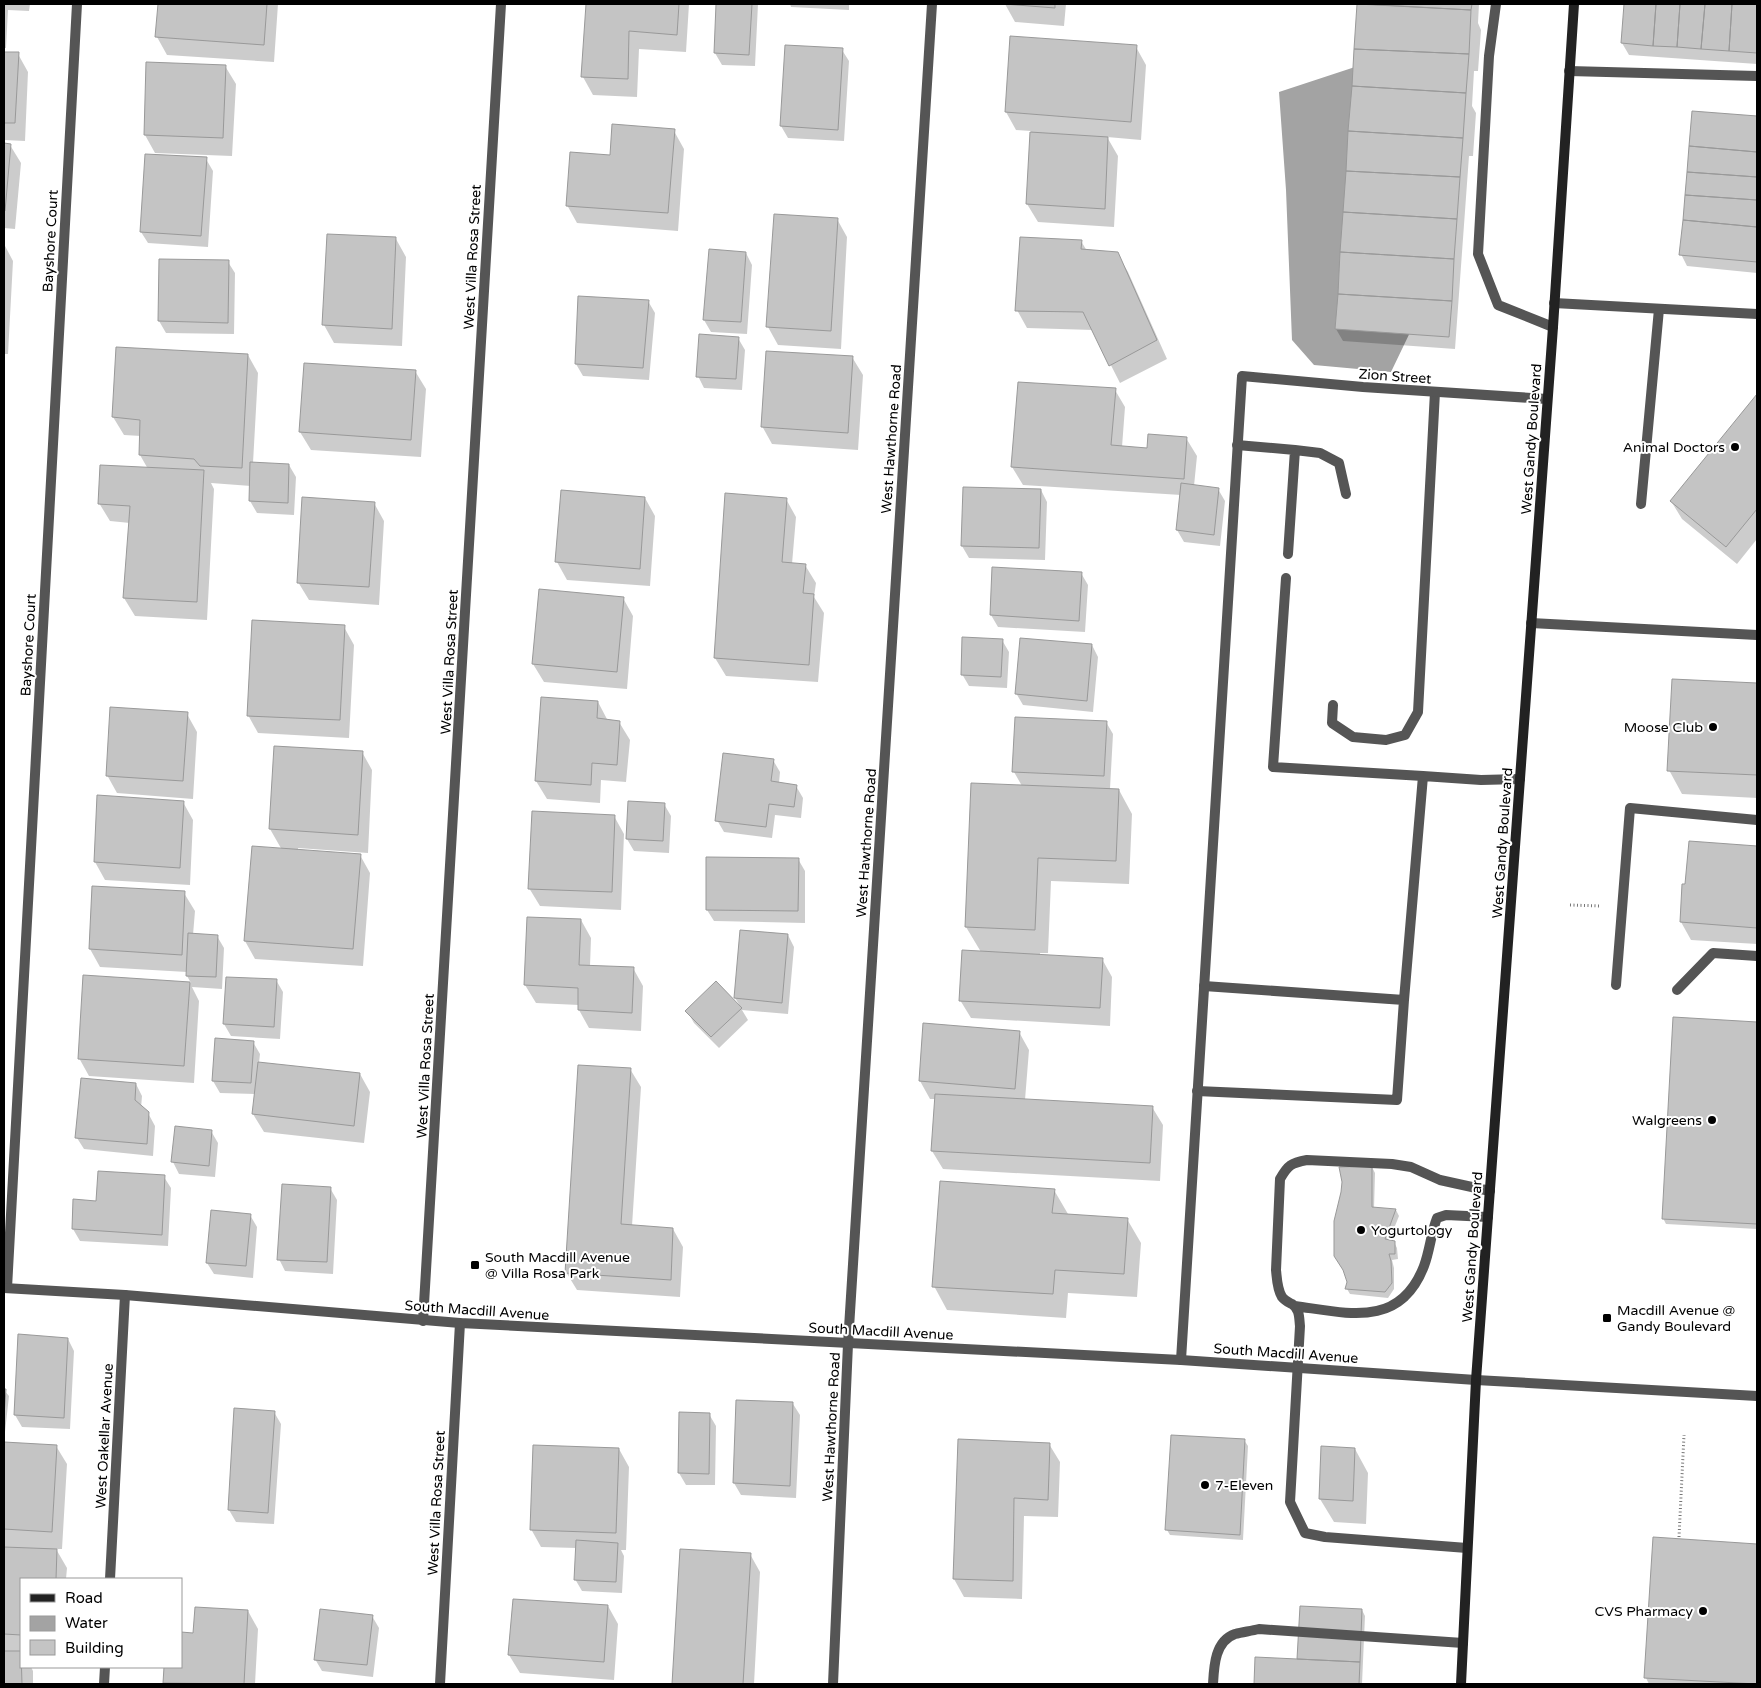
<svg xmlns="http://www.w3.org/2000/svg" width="1761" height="1688" font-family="'Varela Round',sans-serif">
	<rect width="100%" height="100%" fill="#fff"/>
	<path fill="#a3a3a3" d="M1358 66 1415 322 1391 372 1314 365 1292 340 1286 190 1279 92Z"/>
	<path fill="#0003" d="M4 4H30L29 11 8 10 6 48H4Z
		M159 4H278L274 62 167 55 157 37Z
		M587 4H689L686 52 639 49 637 97 593 95 583 77Z
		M718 4H758L755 66 722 65 715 53Z
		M790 4H849V10L791 7Z
		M1005 4H1066L1064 26 1015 22Z
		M1358 4H1479L1478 23 1481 30 1478 71H1474L1472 106 1476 113 1473 156H1469L1455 349 1343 341 1336 329Z
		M1625 4H1757V64L1629 55 1622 43Z
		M1011 37 1136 47 1146 65 1141 140 1107 137 1118 156 1114 227 1038 222 1027 204 1031 131 1016 130 1006 112Z
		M786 47 842 50 849 61 844 141 788 138 781 126Z
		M4 53 18 54 28 72 25 141 4 140Z
		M225 66 236 84 232 156 155 153 145 135Z
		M1694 112 1757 118V273L1687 266 1681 254Z
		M674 131 684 149 678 231 577 223 567 205 611 157Z
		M4 144 10 145 21 163 15 229 4 228Z
		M206 159 213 171 208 247 148 243 141 232Z
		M837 219 847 237 841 349 778 345 768 327Z
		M396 239 406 257 402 346 334 343 324 325Z
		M1081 241 1087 251 1117 254 1128 272 1167 359 1120 383 1093 330 1027 328 1017 310Z
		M4 244 13 261 8 354H4Z
		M746 253 752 265 747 334 711 332 704 320Z
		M228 262 235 273 234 334 166 333 159 321Z
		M579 297 648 301 655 313 649 380 583 376 576 364Z
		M738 338 745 350 742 390 704 388 698 376Z
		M248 355 258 373 253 463 289 465 296 477 294 515 257 513 250 501 251 486 211 483 214 489 207 620 135 616 124 598 130 523 110 521 99 503 148 469 140 455 141 436 124 435 113 417Z
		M852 357 863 375 858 450 772 444 762 426Z
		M415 371 426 389 421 457 311 450 300 432Z
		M1115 390 1125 407 1122 447 1148 449 1186 438 1197 456 1194 486 1218 489 1225 501 1220 546 1184 542 1177 530 1181 495 1023 485 1012 467Z
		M1757 396V539L1737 564 1682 519 1671 501Z
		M1041 490 1047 502 1045 560 969 558 962 546Z
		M562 492 645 498 655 516 650 586 567 580 557 562Z
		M786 499 796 517 792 564 805 565 816 583 814 597 824 613 818 682 726 676 715 658Z
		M374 503 384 521 379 605 309 600 298 582Z
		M994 568 1081 573 1088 585 1085 632 998 627 991 615Z
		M623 598 633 616 627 689 544 682 533 664Z
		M344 627 354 645 349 738 258 733 248 715Z
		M1002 640 1009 652 1007 688 969 686 962 674Z
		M1092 645 1098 657 1093 712 1023 705 1016 693Z
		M1673 680 1757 684V798L1682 794 1669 770Z
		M598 702 608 721 619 722 630 740 626 782 601 780 600 803 547 799 536 781Z
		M187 714 197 732 193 799 117 793 107 775Z
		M1106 722 1113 734 1110 789 1119 790 1132 814 1129 884 1051 881 1048 953H1040V955L1102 959 1112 977 1110 1026 971 1018 960 1000 981 952 966 927 1022 786 1014 772Z
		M275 748 362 752 372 770 368 853 298 848V851L360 855 370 873 363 966 255 959 245 941 282 850 270 829Z
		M773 760 780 772 779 783 796 786 803 798 801 818 775 815 772 838 724 832 717 820Z
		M98 796 183 802 193 820 190 885 105 880 95 862Z
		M664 804 671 816 669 853 634 851 627 839Z
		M614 816 624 834 621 910 540 906 529 888Z
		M1690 843 1757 847V944L1691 940 1681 922 1687 886Z
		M798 859 805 871V923L714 921 707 910Z
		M184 893 195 911 193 935 217 936 224 948 222 989 192 987 199 1001 194 1083 89 1076 79 1058 85 976 191 983 187 976V972L100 967 90 949Z
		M581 920 591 938 590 966 633 968 643 986 641 1031 589 1028 579 1010V1005L536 1003 525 985Z
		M788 935 794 947 788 1014 742 1010 748 1020 719 1048 694 1023 687 1011 740 1006 735 998Z
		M276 980 283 992 280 1039 231 1036 224 1024Z
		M1675 1018 1757 1023V1229L1666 1224 1663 1218Z
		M1019 1032 1029 1050 1025 1100 1152 1107 1163 1125 1160 1181 943 1169 932 1151 936 1099H930L920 1081Z
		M253 1042 260 1054 259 1063 360 1074 370 1092 364 1143 264 1132 253 1114 255 1094 220 1093 213 1081Z
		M630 1069 641 1087 632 1226 673 1229 683 1247 680 1297 577 1290 566 1272Z
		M136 1084 142 1096 141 1108 148 1113 155 1126 153 1156 84 1149 77 1138Z
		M211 1131 218 1143 215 1177 179 1174 173 1162Z
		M1372 1167 1375 1173 1374 1209 1396 1210 1399 1216 1389 1241 1394 1242 1397 1248 1398 1259 1392 1260 1394 1268V1289L1388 1298 1350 1294 1347 1289Z
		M164 1177 171 1188 168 1246 80 1241 73 1229Z
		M330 1188 337 1200 333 1274 285 1271 279 1259Z
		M1054 1190 1068 1214 1127 1219 1141 1243 1137 1297 1068 1293 1066 1318 947 1310 934 1286Z
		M250 1215 257 1227 253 1278 214 1274 207 1263Z
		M68 1339 74 1351 70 1429 22 1427 15 1415Z
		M4 1390 9 1396 5 1432H4Z
		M793 1404 800 1415 796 1498 741 1495 734 1483Z
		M274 1412 281 1424 274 1524 236 1522 229 1510Z
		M709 1414 716 1426 715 1485H686L679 1473Z
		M1244 1440 1248 1446 1243 1540 1170 1535 1167 1530Z
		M4 1444 56 1446 67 1464 62 1549H56L67 1568 66 1579H21V1667H31L33 1671V1684H4Z
		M1049 1444 1060 1462 1058 1517 1024 1516 1022 1599 964 1597 954 1579Z
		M619 1449 629 1467 626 1550H621L624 1556 622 1593 582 1591 575 1579 576 1548 541 1547 531 1529Z
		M1355 1449 1368 1473 1366 1524 1334 1522 1320 1499Z
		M1654 1539 1757 1545V1684H1649L1646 1678Z
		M681 1550 750 1554 760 1572 754 1684H673Z
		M514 1600 608 1606 618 1624 614 1680 520 1673 509 1655Z
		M1362 1610 1365 1616 1362 1684H1256L1257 1658 1298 1660Z
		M248 1611 258 1629 255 1684H165V1667H181L194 1634Z
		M372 1616 379 1628 373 1677 322 1671 315 1659Z"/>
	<path fill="#c4c4c4" stroke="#999" d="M158 4H267L264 45 155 37Z
		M586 4H679L677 35 629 31 628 79 581 77Z
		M716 4H752L749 55 714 53Z
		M1004 4H1055V8Z
		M1357 4 1471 10 1469 54 1354 49Z
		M1364 4H1472L1471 10Z
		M1624 4H1656L1653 46 1621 43Z
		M1656 4H1680L1677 47 1653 46Z
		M1680 4H1705L1701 49 1677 47Z
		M1705 4H1732L1729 51 1701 49Z
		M1732 4H1757V53L1729 51Z
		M1010 36 1137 45 1131 122 1005 112Z
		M785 45 843 48 838 130 780 126Z
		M1354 49 1469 54 1466 93 1352 86Z
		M4 52H19L15 123H4Z
		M146 62 226 65 223 138 144 135Z
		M1352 86 1466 93 1463 138 1348 131Z
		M1692 111 1757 116V152L1689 146Z
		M612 124 675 129 668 213 566 206 570 152 610 155Z
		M1348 131 1463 138 1460 177 1346 171Z
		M1030 132 1108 137 1105 209 1026 204Z
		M4 143 11 144 5 211H4Z
		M1689 146 1757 152V177L1687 172Z
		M145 154 207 157 201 236 140 232Z
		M1346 171 1460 177 1457 219 1343 212Z
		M1687 172 1757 177V200L1685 195Z
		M1685 195 1757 200V227L1683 220Z
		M1343 212 1457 219 1454 259 1340 252Z
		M774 214 838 218 831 331 766 327Z
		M1683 220 1757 227V262L1679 255Z
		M327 234 396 237 392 329 322 325Z
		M1020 237 1082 240 1081 249 1118 252 1157 340 1109 366 1083 312 1015 311Z
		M709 249 746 252 741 322 703 320Z
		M1340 252 1454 259 1452 301 1338 294Z
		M159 259 229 260 228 323 158 321Z
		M1338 294 1452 301 1449 337 1335 329Z
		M578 296 649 300 643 368 575 364Z
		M699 334 739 337 736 379 696 377Z
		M116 347 248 354 242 468 200 466 194 459 139 455 140 420 112 417Z
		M766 351 853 356 848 433 761 427Z
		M304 363 416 370 411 440 299 432Z
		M1018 382 1116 388 1111 445 1147 448 1148 434 1187 437 1184 479 1011 467Z
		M1757 394V509L1726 547 1670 501Z
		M250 462 289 464 288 503 249 501Z
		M100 465 204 470 197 602 123 598 130 506 98 504Z
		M1181 483 1219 488 1214 535 1176 530Z
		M963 487 1041 489 1039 548 961 546Z
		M561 490 645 497 640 569 555 562Z
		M725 493 787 498 782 562 806 564 803 593 814 594 809 665 714 658Z
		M302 497 375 502 369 587 297 583Z
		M992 567 1082 572 1079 621 990 615Z
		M539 589 624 597 617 672 532 664Z
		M252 620 345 625 340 720 247 716Z
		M962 637 1003 639 1001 677 961 675Z
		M1020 638 1092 644 1087 701 1015 694Z
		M1672 679 1757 683V775L1667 771Z
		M541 697 598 701 597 718 620 721 617 765 592 763 591 785 535 781Z
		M110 707 188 712 183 781 106 776Z
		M1015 717 1107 721 1104 776 1012 772Z
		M274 746 363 751 358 835 269 829Z
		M723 753 774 759 771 781 797 785 794 807 769 804 766 827 715 821Z
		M971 783 1119 789 1116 861 1038 858 1035 930 965 927Z
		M97 795 184 801 180 868 94 862Z
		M628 801 665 803 663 841 626 839Z
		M532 811 615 815 612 892 528 889Z
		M1689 841 1757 846V928L1680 922 1682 884H1685Z
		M252 846 361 854 353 949 244 941Z
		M706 857 799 858 798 911 706 910Z
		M92 886 185 891 182 955 89 949Z
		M527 917 581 919 579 965 634 967 632 1013 578 1010V988L524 985Z
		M740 930 788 934 782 1003 734 998Z
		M188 933 218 935 216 977 186 976Z
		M962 950 1103 958 1100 1008 959 1001Z
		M83 975 190 982 184 1066 78 1059Z
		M226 977 277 979 274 1027 223 1024Z
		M716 981 742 1008 711 1037 685 1011Z
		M1673 1017 1757 1022V1224L1662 1219Z
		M923 1023 1020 1031 1015 1089 919 1081Z
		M215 1038 254 1041 251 1083 212 1081Z
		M258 1062 360 1073 354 1126 252 1114Z
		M578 1065 631 1068 621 1224 673 1228 671 1280 565 1273Z
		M81 1078 136 1083 135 1100 149 1112 147 1144 75 1138Z
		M935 1094 1153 1106 1150 1163 931 1151Z
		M175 1126 212 1130 209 1166 171 1162Z
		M1372 1166V1207L1396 1209 1385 1239 1395 1241V1254H1389L1391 1261 1392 1283 1385 1292 1345 1289 1347 1282 1343 1270 1334 1256V1221L1341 1192 1342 1182 1339 1167Z
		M98 1171 165 1175 162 1235 72 1229 73 1199 96 1201Z
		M940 1181 1055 1189 1052 1213 1128 1218 1124 1274 1055 1270 1053 1294 932 1287Z
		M282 1184 331 1187 327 1262 277 1260Z
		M211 1210 251 1214 246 1266 206 1263Z
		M18 1334 68 1338 64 1418 14 1415Z
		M4 1389H6L4 1416Z
		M736 1400 793 1402 790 1486 733 1483Z
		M234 1408 275 1411 268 1513 228 1510Z
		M679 1412 710 1413 709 1474 678 1473Z
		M1171 1435 1245 1439 1240 1535 1165 1530Z
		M958 1439 1050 1443 1048 1500 1014 1498 1013 1581 953 1579Z
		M4 1442 57 1445 52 1532 4 1529Z
		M533 1445 619 1448 616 1533 530 1530Z
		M1321 1446 1355 1448 1353 1501 1319 1499Z
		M1653 1537 1757 1544V1684L1644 1678Z
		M576 1540 618 1543 616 1582 574 1580Z
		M4 1547 57 1549 56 1579H21V1635L4 1634Z
		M680 1549 751 1553 743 1684H672Z
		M513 1599 608 1605 604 1662 508 1655Z
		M1300 1606 1362 1609 1360 1662 1297 1659Z
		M195 1607 248 1610 244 1684 163 1683 164 1667H181V1632L193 1633Z
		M320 1609 373 1615 367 1665 314 1660Z
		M4 1651H21L22 1684H4Z
		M1255 1657 1360 1662 1359 1684H1254Z"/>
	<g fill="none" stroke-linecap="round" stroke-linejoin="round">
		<path stroke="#777" stroke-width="3" stroke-dasharray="1 2.5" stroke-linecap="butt" d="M1570 905 1600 906
			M1679 1537 1684 1435"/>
		<path stroke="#555" stroke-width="10" d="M1496 4 1489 56 1478 254 1498 305 1553 327
			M1569 71 1757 76
			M1237 445 1295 450 1288 554
			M1295 450 1320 453 1339 463 1346 494
			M1641 504 1659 309
			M1286 578 1273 767 1423 776
			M1531 623 1757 635
			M1333 705 1332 723 1353 737 1386 740 1405 735 1418 712 1435 392
			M1616 985 1630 808 1757 820
			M1677 990 1713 953 1757 956
			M1404 1000 1423 776 1481 780 1520 779
			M1197 1091 1397 1100 1404 1000 1204 986
			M1295 1306C1347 1313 1400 1329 1424 1266 1430 1250 1431 1233 1437 1218L1446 1215 1488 1217
			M1467 1548 1325 1537 1305 1533 1290 1502 1300 1326C1299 1318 1300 1309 1292 1304 1288 1302 1285 1301 1282 1297 1277 1289 1277 1279 1276 1270L1280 1179C1288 1165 1291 1163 1307 1160L1392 1164 1411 1167 1440 1180 1490 1191
			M1213 1684C1214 1666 1215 1641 1235 1634 1243 1632 1251 1631 1259 1629L1463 1643"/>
		<path stroke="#555" stroke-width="10" d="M1554 303 1757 314
			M7 1288 77 4
			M423 1321 501 4
			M1181 1360 1242 376 1363 387 1547 399
			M110 1579 125 1295
			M104 1684 105 1667
			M440 1684 460 1323
			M833 1684 848 1344 932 4"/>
		<path stroke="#555" stroke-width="10" d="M4 1288 125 1295 460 1323 1181 1360 1476 1380 1757 1396"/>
		<path stroke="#222" stroke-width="10" d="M1461 1684 1476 1380 1553 327 1574 4"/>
	</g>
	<g fill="#000" stroke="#fff" stroke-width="2">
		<circle cx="1735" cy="447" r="5"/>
		<circle cx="1713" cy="727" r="5"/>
		<circle cx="1712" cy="1120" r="5"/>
		<circle cx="1361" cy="1230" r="5"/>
		<rect x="470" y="1260" width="10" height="10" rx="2.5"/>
		<rect x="1602" y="1313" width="10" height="10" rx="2.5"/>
		<circle cx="1205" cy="1485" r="5"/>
		<circle cx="1703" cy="1611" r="5"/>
	</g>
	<g text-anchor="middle" stroke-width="4" stroke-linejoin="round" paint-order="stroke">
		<g font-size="14" fill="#000" stroke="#fff">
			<text transform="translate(50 241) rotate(-87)" y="5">Bayshore Court</text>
			<text transform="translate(472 257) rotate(-87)" y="5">West Villa Rosa Street</text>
			<text transform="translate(1395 376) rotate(4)" y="5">Zion Street</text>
			<text transform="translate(891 439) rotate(-86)" y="5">West Hawthorne Road</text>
			<text transform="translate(1531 439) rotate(-86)" y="5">West Gandy Boulevard</text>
			<text transform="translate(28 645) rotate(-87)" y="5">Bayshore Court</text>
			<text transform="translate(449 662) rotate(-87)" y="5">West Villa Rosa Street</text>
			<text transform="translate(866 843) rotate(-86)" y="5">West Hawthorne Road</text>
			<text transform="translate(1502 843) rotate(-86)" y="5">West Gandy Boulevard</text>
			<text transform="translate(425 1066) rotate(-87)" y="5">West Villa Rosa Street</text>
			<text transform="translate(1472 1247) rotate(-86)" y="5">West Gandy Boulevard</text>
			<text transform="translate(477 1310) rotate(4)" y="5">South Macdill Avenue</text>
			<text transform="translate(881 1331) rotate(3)" y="5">South Macdill Avenue</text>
			<text transform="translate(1286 1353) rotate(4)" y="5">South Macdill Avenue</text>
			<text transform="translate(831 1427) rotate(-87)" y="5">West Hawthorne Road</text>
			<text transform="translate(104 1436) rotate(-87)" y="5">West Oakellar Avenue</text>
			<text transform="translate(436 1503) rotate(-87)" y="5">West Villa Rosa Street</text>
		</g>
		<g font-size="14" fill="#000" stroke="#fff" text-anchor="end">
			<text x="1725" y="452">Animal Doctors</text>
			<text x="1703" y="732">Moose Club</text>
			<text x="1702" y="1125">Walgreens</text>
			<text x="1371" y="1235" text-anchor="start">Yogurtology</text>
			<text x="485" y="1262" text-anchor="start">South Macdill Avenue<tspan x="485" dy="16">@ Villa Rosa Park</tspan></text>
			<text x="1617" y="1315" text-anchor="start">Macdill Avenue @<tspan x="1617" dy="16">Gandy Boulevard</tspan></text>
			<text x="1215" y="1490" text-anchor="start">7-Eleven</text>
			<text x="1693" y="1616">CVS Pharmacy</text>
		</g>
	</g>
	<rect width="1761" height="1688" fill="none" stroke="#000000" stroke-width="10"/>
	<rect x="20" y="1578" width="162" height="90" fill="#ffffff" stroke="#999999"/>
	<rect x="30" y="1594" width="25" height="8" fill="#222222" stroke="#999999"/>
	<text x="65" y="1603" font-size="15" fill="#000000">Road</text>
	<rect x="30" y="1616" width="25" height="15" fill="#a3a3a3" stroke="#999999"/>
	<text x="65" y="1628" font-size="15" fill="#000000">Water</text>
	<rect x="30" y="1640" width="25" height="15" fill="#c4c4c4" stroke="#999999"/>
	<text x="65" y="1653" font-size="15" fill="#000000">Building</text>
</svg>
